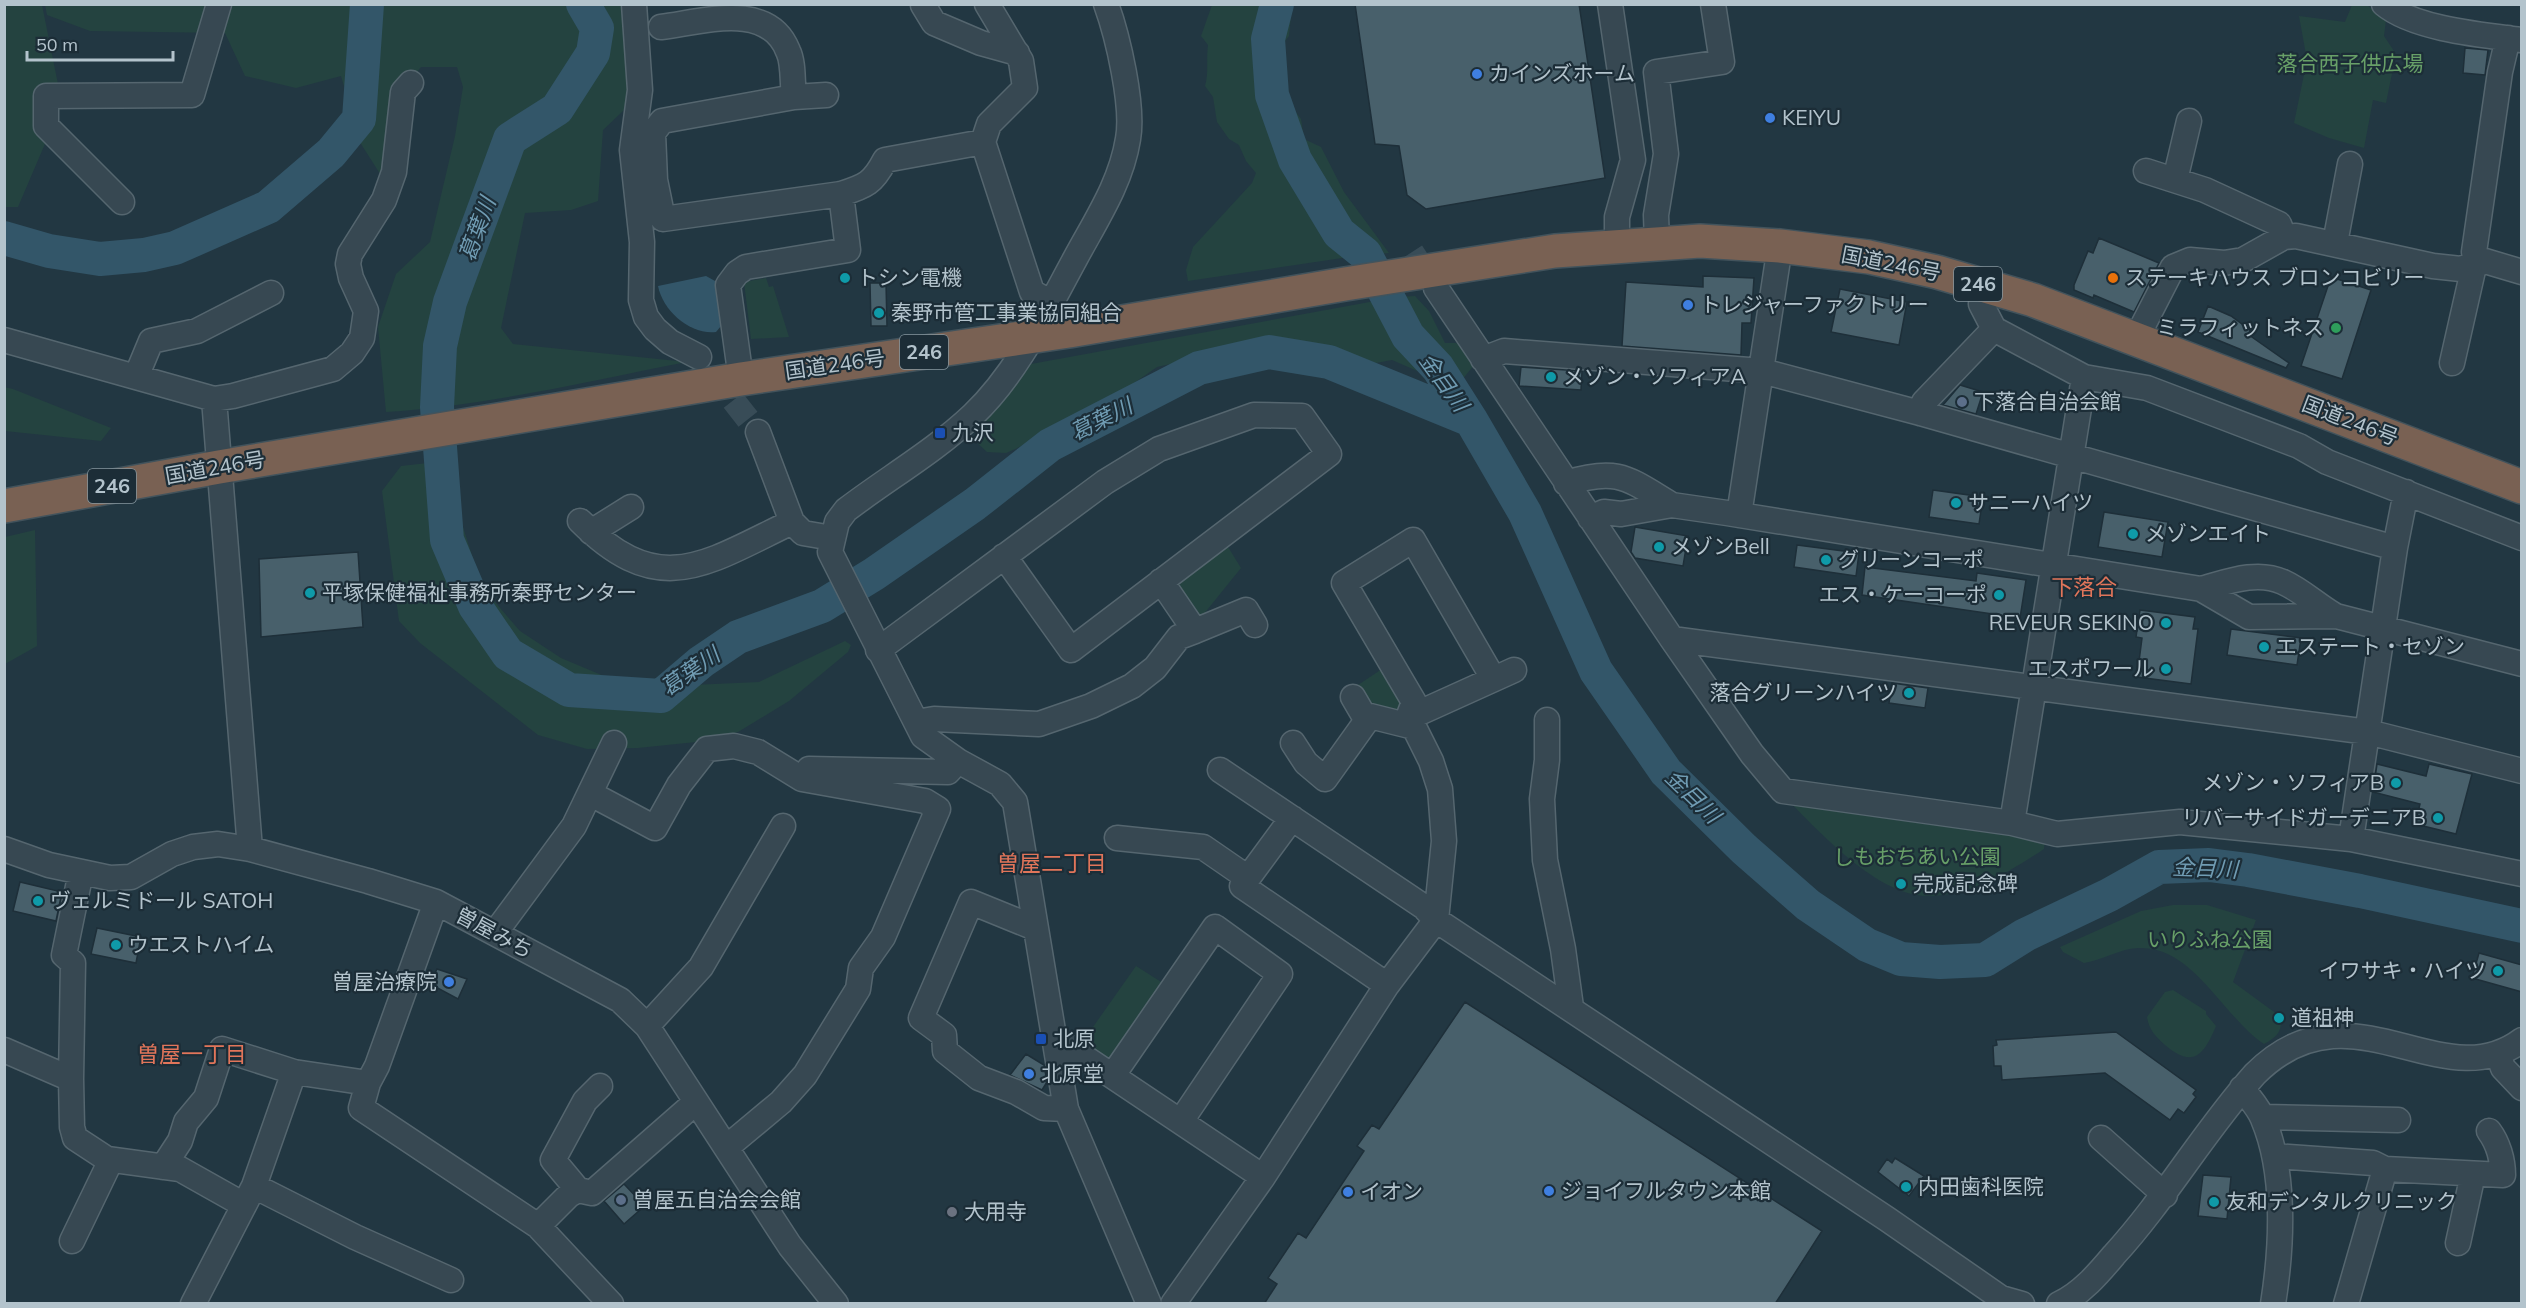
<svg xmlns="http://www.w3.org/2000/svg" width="2526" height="1308" font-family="Mulish,'Noto Sans JP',sans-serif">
	<rect width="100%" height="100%" fill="#223742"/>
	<path fill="#244340" d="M4 5H42L62 104 18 207H5Z
		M45 5H621L632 80 624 110 603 130 598 201 571 210 525 213 501 328 513 344 687 362C588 381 487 406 386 412L378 327 396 274 430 242 455 136 463 87 457 67H421L396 99 384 180 361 144 341 76 296 88 245 76 225 33 90 31 47 15Z
		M1212 5H1292L1289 36 1279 49 1291 106 1301 119 1304 139 1321 147 1344 192 1389 253 1349 257 1188 281 1186 270 1193 247 1252 183 1256 173 1246 161 1239 145 1229 139 1217 122 1213 97 1205 86C1209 72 1206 60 1208 45L1201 36Z
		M2352 5H2367L2386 20 2384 36 2396 54 2386 103 2373 100 2364 148 2329 138 2294 123 2307 60 2299 16 2345 22Z
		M766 278 769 287 773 286 789 337 751 339 744 282Z
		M1415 296 1429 311 1445 343H1456L1473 352 1474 365 1462 380 1445 383 1392 360 1376 363 1309 343 1260 344 1157 367 1101 406 1062 428 1006 453 987 452 973 439 983 421 1031 364 1397 297Z
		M4 387 13 389 111 428 101 441 5 431Z
		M437 462 447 477 477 571 488 594 520 631 561 658 611 679 692 685 759 682 845 641 851 645 848 652 789 701 738 732 696 742 638 748 587 749 538 735 420 643 399 621 382 491 401 466Z
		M35 530 37 646 5 664V537Z
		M1225 542 1241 568 1199 620 1174 589 1175 579Z
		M1385 667 1406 702 1403 710 1393 716 1373 704 1368 708 1355 687Z
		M1787 799 2045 836 2044 849C2011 871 1968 897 1927 896 1877 895 1820 833 1787 799Z
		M2173 905H2207L2256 920 2233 982 2281 1017C2282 1032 2277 1037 2264 1044 2223 1017 2193 945 2138 948 2119 949 2103 960 2084 963L2063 952 2060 947 2141 911Z
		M1136 966 1166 985 1116 1060 1106 1062 1081 1044Z
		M2173 990 2206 1011V1014L2216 1026C2204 1055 2193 1069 2165 1045 2156 1037 2149 1030 2147 1017L2165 992Z"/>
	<path fill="#335669" d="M706 276 715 281 721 326 716 332C690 335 663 311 658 286Z"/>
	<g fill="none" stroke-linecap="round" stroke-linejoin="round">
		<path stroke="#335669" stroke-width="34" d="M583 4 597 28 593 53 557 109 510 139 450 302 440 346 437 407 447 540 475 606 508 654 569 690 661 696 701 662 738 637 822 606 874 574 975 504 1050 445 1199 368 1269 352 1329 362 1471 420
			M1277 4 1268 39 1272 95 1295 160 1339 233 1365 254 1408 336 1438 368 1471 420 1525 513 1596 671 1666 772 1744 849 1808 905 1867 945 1901 959 1940 962 1985 960 2025 935 2109 895 2159 867 2209 865 2248 870 2360 891 2522 926
			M4 238 49 251 100 259 144 255 175 248 268 207 331 153 359 119 367 4"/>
	</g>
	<path fill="#48606b" stroke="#1e2f39" stroke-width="1.5" d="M1355 4H1579L1605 178 1426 209 1407 195 1399 146 1375 144Z
		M2465 48 2488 50 2485 75 2463 73Z
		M2099 238 2159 263 2134 312 2094 295 2093 298 2074 290V285L2088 251 2093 253Z
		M1703 276 1754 278 1751 323H1742L1741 355 1622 346 1626 282 1703 287Z
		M2331 277 2371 290 2342 379 2301 366Z
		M870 283H886L887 326H871Z
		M1840 289 1907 302 1899 345 1831 332Z
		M2208 306 2231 316 2250 330 2249 335 2289 363 2286 368 2198 332Z
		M1521 367 1582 371 1581 390 1519 386Z
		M1960 385 1983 392 1976 414 1943 405Z
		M1933 490 1983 497 1979 524 1929 517Z
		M2104 512 2168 522 2162 557 2098 547Z
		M1635 527 1688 536 1683 566 1635 558 1631 552Z
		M1797 545 1859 553 1856 576 1794 567Z
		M358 552 363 627 261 637 259 559Z
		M1865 567 1976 581 1977 573 2026 580 2020 618 1862 595Z
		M2140 610 2195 617 2193 629H2198L2191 684 2137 677 2142 638 2136 637Z
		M2231 629 2301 638 2297 665 2227 655Z
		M1892 683 1928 688 1925 708 1889 703Z
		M2377 764 2426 776 2429 764 2472 774 2456 834 2415 824 2420 804 2373 792Z
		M20 882 62 892 56 921 13 911Z
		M97 928 141 937 136 963 91 954Z
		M2479 953 2522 965V992L2472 978Z
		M437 969 467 979 458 999 430 984Z
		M1465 1002 1822 1231 1775 1304H1264L1277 1284 1268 1278 1298 1233 1306 1238 1364 1151 1357 1146 1372 1125 1379 1129Z
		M2116 1032 2196 1090 2193 1094 2196 1097 2184 1113 2178 1109 2170 1120 2105 1073 2002 1080 2001 1066H1994L1993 1046 1997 1045 1996 1040Z
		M1026 1054 1044 1065 1047 1082 1042 1090 1010 1075Z
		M1895 1158 1924 1176 1909 1196 1878 1172 1887 1159 1892 1163Z
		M2203 1175 2231 1177 2227 1219 2198 1216Z
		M624 1184 641 1202 637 1206 640 1210 624 1224 604 1201Z"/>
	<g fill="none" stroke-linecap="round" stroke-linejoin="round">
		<path stroke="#384c57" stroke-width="24" stroke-dasharray="24 12" stroke-linecap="butt" d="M1412 252 1433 284
			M711 372 758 432"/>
		<defs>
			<path id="minor" d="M634 4 640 90 632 150 642 242 641 300 646 317 655 329 670 342 699 357
				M987 4 1021 61 1025 88 989 124 983 142 1032 292 1051 303
				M1106 4C1118 37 1134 106 1128 139 1121 183 1096 220 1075 259 1046 312 1018 372 973 415 935 451 888 478 846 510L837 522 830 552 923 736 958 761 1000 784 1015 802 1066 1109 1149 1304
				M1610 4 1633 160 1617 217V245
				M2384 4C2414 29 2482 35 2522 40
				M923 5 934 23 981 43 1017 53
				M661 27C702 22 768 0 788 51 794 63 792 83 794 97
				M826 95 794 97 662 121 653 133 655 180 663 219 841 194C866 186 873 183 885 160L983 142
				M2146 171 2205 190 2279 224 2284 237
				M2175 180 2189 121
				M122 202 46 126V96L192 95 219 4
				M1657 243 1656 215 1666 154 1656 72 1722 62 1713 4
				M2335 243 2350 164
				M2479 264 2474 252 2500 72 2508 38
				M1436 288 1672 639 1752 754 1783 791 2012 823 2057 834 2180 822 2351 839 2522 874
				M1981 304 1994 329 2084 377 2147 388 2299 446 2327 462 2522 538
				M2136 339 2173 267 2190 260 2224 263 2243 260 2284 237 2296 236 2433 266 2461 269 2485 261 2522 272
				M4 340 214 399 233 396 333 369 352 353 362 338 366 311 351 278 348 264 350 254 384 200 394 172 403 92 411 83
				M1483 359 1504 351 1762 371 1920 413 2395 548
				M2452 363 2474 266
				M136 377 151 341 197 331 271 293
				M741 379 728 285 737 273 746 267 848 250 841 194
				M214 399 250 849
				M1920 413 1924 402 1994 329
				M758 432 792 522 803 533 832 538
				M1566 483C1618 467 1627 478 1672 505
				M1739 515 1780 246
				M1590 518 1604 512 1621 514 1672 505 1727 513 2201 589 2249 617 2336 616 2522 664
				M580 521C660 601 706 563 792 522
				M591 532 631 507
				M2201 589C2227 582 2257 570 2283 582 2301 590 2317 605 2334 615
				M1195 631 1246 610 1255 625
				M1672 639 2368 732 2522 771
				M878 650 1105 482 1159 449 1254 415 1302 416 1329 454 1071 650 1004 556
				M1353 697 1367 721
				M1408 718 1514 670
				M1547 720V760L1542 799 1545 860 1563 949 1571 1007
				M916 722 934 719 1039 724 1091 706 1132 686 1155 668 1179 637 1195 631 1161 581
				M1414 727 1408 718 1414 702 1344 583 1413 540 1493 678
				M809 769 948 772 958 761
				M1220 770 1424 907 1436 920 1887 1219 2001 1298 2022 1304
				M591 794 655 828 679 785 707 749 734 746 758 752 802 779 925 801 938 809 883 937 861 968 858 989 805 1075 781 1102 727 1147
				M1292 818 1242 886 1387 985
				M2012 823 2084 377
				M1117 838 1203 847 1248 878
				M2351 839 2395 548 2406 492
				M4 849 49 865 110 878 131 877 172 854 193 847 218 844 250 849 368 881 436 902 620 1000 647 1026 790 1246 836 1304
				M81 872 64 955 73 963 71 1079 72 1127 75 1138 107 1159 180 1169 244 1205
				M1035 928 971 902 921 1018 944 1035 945 1051 979 1078 1016 1092 1044 1108 1066 1109
				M495 933 574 826 614 743
				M647 1026 701 967 783 826
				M1054 1037 1263 1177
				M4 1050 71 1079
				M2498 1054 2503 1068 2522 1088
				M1113 1075 1215 927 1280 974 1181 1121
				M368 1083 361 1108 538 1226 611 1304
				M600 1086 585 1101 553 1160 578 1190 592 1193 696 1102
				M2242 1088C2249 1098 2259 1108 2263 1119 2286 1173 2282 1247 2273 1304
				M2263 1117 2398 1120
				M2101 1138 2165 1195
				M2275 1156 2373 1163 2385 1169 2503 1175C2503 1160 2498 1143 2489 1131
				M163 1167 180 1141 186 1122 206 1098 222 1049 294 1072
				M254 1186 355 1237 451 1280
				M538 1226 569 1195 578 1190
				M72 1241 111 1160
				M2458 1243 2473 1174
				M193 1304 254 1186 294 1072 368 1083 377 1066 436 902
				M1173 1304 1263 1177 1387 985 1436 920 1444 841 1440 789 1431 761 1414 727 1370 716 1325 779 1306 763 1293 743
				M2059 1304C2081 1294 2099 1273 2114 1255 2166 1198 2204 1131 2255 1074 2351 978 2441 1101 2522 1040
				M2346 1304 2385 1169"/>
			<path id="highway" d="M4 506 219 467 741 379 1069 331 1345 284 1555 251 1700 241 1780 246 1869 257 1937 272 2033 300 2522 487"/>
		</defs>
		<use href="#minor" stroke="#55666f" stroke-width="27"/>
		<use href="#highway" stroke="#42535c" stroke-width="36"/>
		<use href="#minor" stroke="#374852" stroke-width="24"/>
		<use href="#highway" stroke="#796153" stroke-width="33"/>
	</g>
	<g fill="#3f7fe0" stroke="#1c2d37" stroke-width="2">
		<circle cx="1477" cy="74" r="6"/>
		<circle cx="1770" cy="118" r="6"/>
		<circle cx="1688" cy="305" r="6"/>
		<circle cx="449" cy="982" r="6"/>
		<circle cx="1029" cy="1074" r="6"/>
		<circle cx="1549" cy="1191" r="6"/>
		<circle cx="1348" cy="1192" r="6"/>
	</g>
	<g fill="#0f9aa8" stroke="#1c2d37" stroke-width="2">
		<circle cx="845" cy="278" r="6"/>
		<circle cx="879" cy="313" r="6"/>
		<circle cx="1551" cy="377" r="6"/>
		<circle cx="1956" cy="503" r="6"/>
		<circle cx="2133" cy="534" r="6"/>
		<circle cx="1659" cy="547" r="6"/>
		<circle cx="1826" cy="560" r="6"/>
		<circle cx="310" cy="593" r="6"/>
		<circle cx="1999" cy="595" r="6"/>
		<circle cx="2166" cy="623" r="6"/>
		<circle cx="2264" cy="647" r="6"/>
		<circle cx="2166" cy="669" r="6"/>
		<circle cx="1909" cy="693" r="6"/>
		<circle cx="2396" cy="783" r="6"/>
		<circle cx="2438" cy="818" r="6"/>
		<circle cx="1901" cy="884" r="6"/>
		<circle cx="38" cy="901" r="6"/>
		<circle cx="116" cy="945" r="6"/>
		<circle cx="2498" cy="971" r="6"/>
		<circle cx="2279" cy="1018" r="6"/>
		<circle cx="1906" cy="1187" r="6"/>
		<circle cx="2214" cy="1202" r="6"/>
	</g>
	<circle fill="#e8710a" stroke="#1c2d37" stroke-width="2" cx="2113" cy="278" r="6"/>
	<circle fill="#2e9e5b" stroke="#1c2d37" stroke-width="2" cx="2336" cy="328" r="6"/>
	<g fill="#5c6f8a" stroke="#1c2d37" stroke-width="2">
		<circle cx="1962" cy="402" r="6"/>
		<circle cx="621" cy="1200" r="6"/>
	</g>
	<g fill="#1a4fb4" stroke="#1c2d37" stroke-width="2">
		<rect x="934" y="427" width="12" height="12" rx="3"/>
		<rect x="1035" y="1033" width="12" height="12" rx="3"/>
	</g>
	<circle fill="#6b7280" stroke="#1c2d37" stroke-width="2" cx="952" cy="1212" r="6"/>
	<g text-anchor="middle" stroke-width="4.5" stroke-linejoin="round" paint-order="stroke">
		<g fill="#1c2d37" stroke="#86969f" stroke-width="1.5">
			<rect x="1954" y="267" width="48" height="34" rx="4.5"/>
			<rect x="900" y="335" width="48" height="34" rx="4.5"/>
			<rect x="88" y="469" width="48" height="34" rx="4.5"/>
		</g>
		<g font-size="20" font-weight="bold" fill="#b3c3cc">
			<text x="1978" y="291">246</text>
			<text x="924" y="359">246</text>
			<text x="112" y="493">246</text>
		</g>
		<g font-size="21" fill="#68a068" stroke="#1c2d37">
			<text x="2350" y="71">落合西子供広場</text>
			<text x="1917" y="864">しもおちあい公園</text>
			<text x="2210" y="947">いりふね公園</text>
		</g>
		<g font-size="21" fill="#b3c3cc" stroke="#1c2d37" text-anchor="start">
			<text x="1489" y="81">カインズホーム</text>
			<text x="1782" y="125">KEIYU</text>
			<text x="857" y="285">トシン電機</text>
			<text x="2125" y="285">ステーキハウス ブロンコビリー</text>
			<text x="1700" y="312">トレジャーファクトリー</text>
			<text x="891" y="320">秦野市管工事業協同組合</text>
			<text x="2324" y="335" text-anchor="end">ミラフィットネス</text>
			<text x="1563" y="384">メゾン・ソフィアA</text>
			<text x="1974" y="409">下落合自治会館</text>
			<text x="952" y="440">九沢</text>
			<text x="1968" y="510">サニーハイツ</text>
			<text x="2145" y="541">メゾンエイト</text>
			<text x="1671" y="554">メゾンBell</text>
			<text x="1838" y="567">グリーンコーポ</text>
			<text x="322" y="600">平塚保健福祉事務所秦野センター</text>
			<text x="1987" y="602" text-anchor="end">エス・ケーコーポ</text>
			<text x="2154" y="630" text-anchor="end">REVEUR SEKINO</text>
			<text x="2276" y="654">エステート・セゾン</text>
			<text x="2154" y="676" text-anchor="end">エスポワール</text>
			<text x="1897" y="700" text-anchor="end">落合グリーンハイツ</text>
			<text x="2384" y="790" text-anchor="end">メゾン・ソフィアB</text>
			<text x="2426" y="825" text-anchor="end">リバーサイドガーデニアB</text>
			<text x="1913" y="891">完成記念碑</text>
			<text x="50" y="908">ヴェルミドール SATOH</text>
			<text x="128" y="952">ウエストハイム</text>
			<text x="2486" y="978" text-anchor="end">イワサキ・ハイツ</text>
			<text x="437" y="989" text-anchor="end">曽屋治療院</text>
			<text x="2291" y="1025">道祖神</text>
			<text x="1053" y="1046">北原</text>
			<text x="1041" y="1081">北原堂</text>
			<text x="1918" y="1194">内田歯科医院</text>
			<text x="1561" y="1198">ジョイフルタウン本館</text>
			<text x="1360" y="1199">イオン</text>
			<text x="633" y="1207">曽屋五自治会会館</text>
			<text x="2226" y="1209">友和デンタルクリニック</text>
			<text x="964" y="1219">大用寺</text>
		</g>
		<g font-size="21" fill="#b3c3cc" stroke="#1c2d37">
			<text transform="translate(1891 264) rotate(11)" y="7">国道246号</text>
			<text transform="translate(835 365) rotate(-8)" y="7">国道246号</text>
			<text transform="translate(2350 421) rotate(21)" y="7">国道246号</text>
			<text transform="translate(215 468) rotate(-10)" y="7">国道246号</text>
			<text transform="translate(494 933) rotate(28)" y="7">曽屋みち</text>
		</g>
		<g font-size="22" font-style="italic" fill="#709cb3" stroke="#1c2d37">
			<text transform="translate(477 229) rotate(-70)" y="8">葛葉川</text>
			<text transform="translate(1444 382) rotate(54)" y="8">金目川</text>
			<text transform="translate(1101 419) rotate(-27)" y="8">葛葉川</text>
			<text transform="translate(690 671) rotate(-35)" y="8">葛葉川</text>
			<text transform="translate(1693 796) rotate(44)" y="8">金目川</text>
			<text transform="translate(2205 868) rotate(2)" y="8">金目川</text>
		</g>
		<g font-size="22" fill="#e1755a" stroke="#1c2d37">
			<text x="2084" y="595">下落合</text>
			<text x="1052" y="871">曽屋二丁目</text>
			<text x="192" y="1062">曽屋一丁目</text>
		</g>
	</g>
	<rect width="2526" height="1308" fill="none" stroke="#b3c3cc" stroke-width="12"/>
	<path d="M27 51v9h146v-9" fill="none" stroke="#b3c3cc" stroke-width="3"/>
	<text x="36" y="51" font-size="18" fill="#b3c3cc" stroke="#1c2d37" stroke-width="4.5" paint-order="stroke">50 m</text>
</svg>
